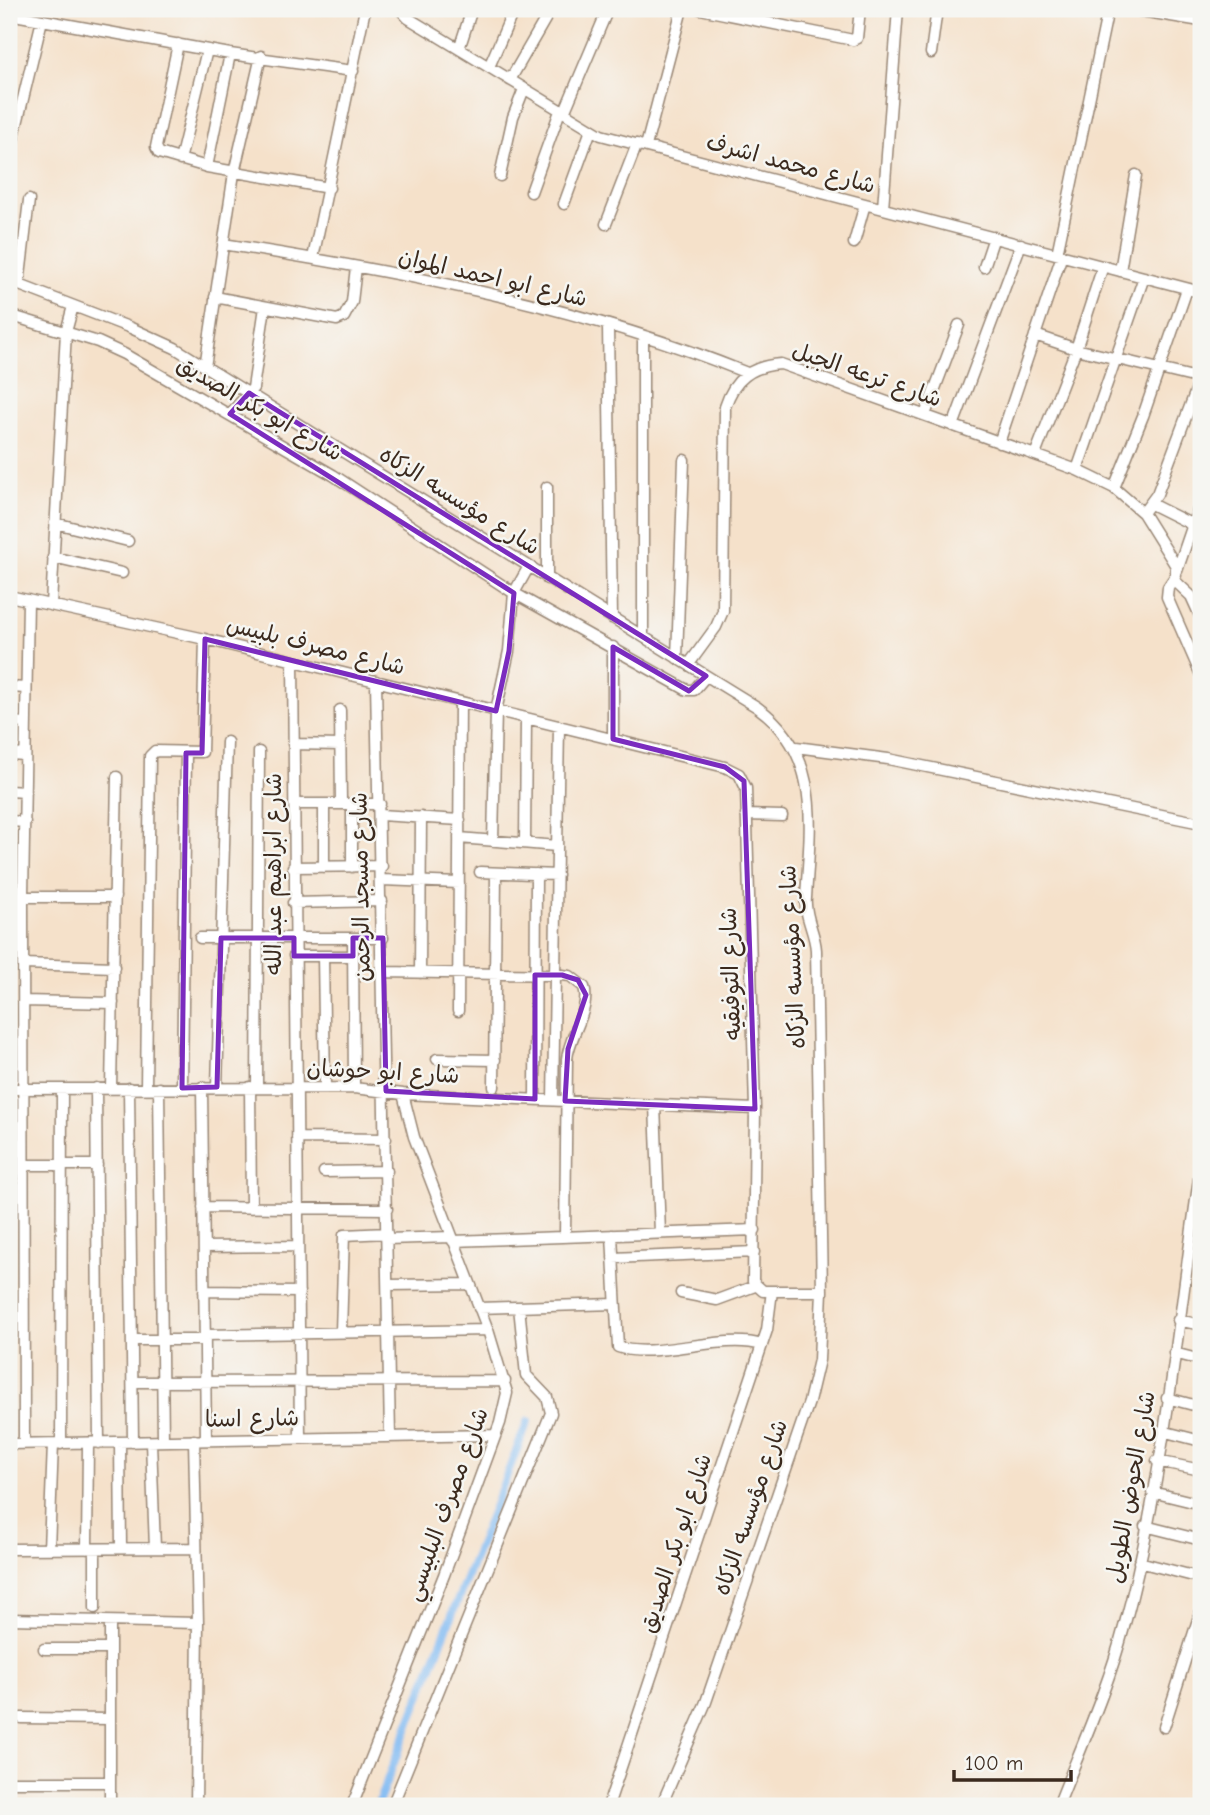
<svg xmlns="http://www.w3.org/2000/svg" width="1210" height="1815" font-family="'Comic Neue','Playpen Sans Arabic',sans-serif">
	<rect width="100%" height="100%" fill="#f6f6f2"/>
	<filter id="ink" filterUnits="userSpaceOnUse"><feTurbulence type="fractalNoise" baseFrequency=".0143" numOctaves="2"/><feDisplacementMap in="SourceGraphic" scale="14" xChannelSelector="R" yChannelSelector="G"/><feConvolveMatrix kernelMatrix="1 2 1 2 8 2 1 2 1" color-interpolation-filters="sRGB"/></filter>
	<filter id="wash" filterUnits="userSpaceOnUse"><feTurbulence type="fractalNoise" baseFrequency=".00686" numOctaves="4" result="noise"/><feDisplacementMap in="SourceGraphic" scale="28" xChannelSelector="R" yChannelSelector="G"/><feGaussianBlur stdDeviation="1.57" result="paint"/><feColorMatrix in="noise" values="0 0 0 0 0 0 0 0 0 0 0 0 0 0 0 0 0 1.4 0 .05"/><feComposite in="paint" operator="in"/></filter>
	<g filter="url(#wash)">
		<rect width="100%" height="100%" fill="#f5e1ca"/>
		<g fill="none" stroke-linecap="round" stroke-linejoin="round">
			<path stroke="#82bbf3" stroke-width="8" d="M377 1806 528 1421"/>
		</g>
	</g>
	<g filter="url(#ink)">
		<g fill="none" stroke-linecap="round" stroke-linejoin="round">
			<defs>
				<path id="minor" d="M400 9 408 18 601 135 1201 292
					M700 9 853 40 857 38 860 9
					M1129 9 1201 21
					M9 14 230 54 353 71
					M178 44 156 147 159 153 207 167 329 188
					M459 49 472 9
					M931 53 937 9
					M489 67 514 9
					M510 80 551 9
					M564 113 608 9
					M646 146 682 9
					M9 157 42 20
					M180 160 207 50
					M207 167 230 54
					M500 176 513 117 524 89
					M531 192 560 111
					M564 204 591 130
					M883 208 898 9
					M606 224 637 144
					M854 243 865 204
					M223 244C401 272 580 305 747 373
					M1057 254 1108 9
					M313 258 365 9
					M984 267 994 237
					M1120 271 1136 175
					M9 281 131 328 175 348 757 707C823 754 810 826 806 898 804 916 815 932 816 950L822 1291 819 1360 809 1402 706 1702 661 1806
					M19 285 29 200
					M215 297 337 320 344 317 352 302 356 267
					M9 315 98 342 124 354 333 475 514 593 687 690H694L706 676
					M608 326 612 618
					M1035 335 1076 349 1201 379
					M643 336V635
					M205 367 234 173 261 56
					M230 414 253 388 265 307
					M925 415 959 325
					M953 426 1021 244
					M999 443 1062 255
					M1035 455 1076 349 1103 266
					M1077 470 1144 277
					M547 487V579
					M1114 488 1143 416 1187 289
					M1151 504 1189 523 1201 539
					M1143 513 1157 494 1201 377
					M55 523 128 541
					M53 557 122 573
					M1177 571 1201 501
					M1174 580 1191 596 1201 618
					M9 596 205 639 725 767 739 774 746 788 755 1109 753 1282 763 1291H822
					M51 605 66 332 73 306
					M613 647V739
					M677 658 684 460
					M293 661 300 1438
					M689 664 716 627 723 611 725 407C734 379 751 366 781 364L1077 470 1114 488 1143 513 1176 566V575L1168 587 1167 597 1201 675
					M376 681 390 1437
					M9 687 26 688
					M340 710 341 804
					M9 722 26 723
					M293 744 340 745
					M796 747 888 759 1201 823
					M9 754 25 755
					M9 791 25 792
					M294 804H380
					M324 804V867
					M352 804V867
					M380 815 460 820
					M746 815 782 816
					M9 821 25 822
					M459 838 557 846
					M493 841 496 711 509 651 514 593 528 568
					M525 843 526 718
					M293 867 382 866
					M480 872 557 875
					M382 880 459 883
					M9 897H115
					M293 903 382 901
					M200 938H383
					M353 938 354 1088
					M294 956H353
					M323 956 325 1087
					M23 964 114 967
					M384 972 562 975 570 976 584 987C591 1010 569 1035 567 1059L565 1236
					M420 973 421 817
					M23 1001 113 1003
					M458 1011 460 702
					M437 1059 495 1060
					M202 1087 206 1440
					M217 1087 227 742
					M250 1087 251 1208
					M257 1087 259 752
					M494 1087 496 873
					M96 1088 99 1443
					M111 1088 117 777
					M129 1088 133 1442
					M146 1088 150 756 155 751 202 752 205 639
					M159 1088 163 1441
					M182 1088 186 753
					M9 1089 354 1088 403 1094 755 1109
					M535 1099 536 874
					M553 1100 559 726
					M655 1105 660 1233
					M297 1138 386 1139
					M24 1165H97
					M324 1172 387 1171
					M203 1207 387 1209
					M612 1235 618 1347C654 1360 721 1333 762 1345
					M387 1239 451 1237
					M453 1241 755 1230
					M204 1247 298 1246
					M613 1258 754 1252
					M388 1285 470 1284
					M204 1291 299 1292
					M681 1293 717 1300 755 1286
					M479 1308 615 1304
					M1178 1320 1201 1325
					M341 1332 344 1235 387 1233
					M205 1335 488 1330
					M132 1340H205
					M1174 1353 1201 1360
					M133 1382 505 1381
					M1167 1398 1201 1407
					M1162 1431 1201 1441
					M194 1440 198 1623 196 1806
					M151 1442 155 1548
					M120 1443 121 1548
					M9 1444 495 1435
					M24 1444 23 897 28 600
					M61 1444 62 1089
					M1157 1461 1201 1470
					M1152 1492 1201 1504
					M1145 1526 1201 1540
					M9 1549 196 1548
					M49 1549 53 1444
					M87 1549 88 1444
					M95 1549V1608
					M1139 1562 1201 1578
					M9 1619 198 1623
					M44 1649H110
					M21 1718 110 1719
					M1164 1727 1201 1610
					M9 1782H110
					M110 1806V1622
					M352 1806 444 1575 500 1423 507 1393 488 1330 414 1137 403 1094
					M392 1806 551 1413 547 1397 526 1375 519 1307
					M608 1806 767 1330 772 1291
					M1058 1806C1081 1747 1108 1688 1124 1627 1165 1477 1178 1318 1201 1165"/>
			</defs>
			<use href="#minor" stroke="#988674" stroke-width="13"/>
			<use href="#minor" stroke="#fff" stroke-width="10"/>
		</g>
	</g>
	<path fill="none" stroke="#7b2cbf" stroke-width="5" stroke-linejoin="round" d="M249 393 706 676 689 691 613 647V739L725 767 744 781 755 1109 565 1101 568 1049 586 995 578 980 562 975H535V1099L386 1091 383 938H353V956H294V938H221L217 1087 182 1088 186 753H202L205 639 496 711 509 651 514 593 230 414Z"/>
	<g text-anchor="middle" stroke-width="5" stroke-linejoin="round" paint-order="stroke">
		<g font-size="23" fill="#3b2a1e" stroke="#f6f6f2">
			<text transform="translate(791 163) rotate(15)" y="8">شارع محمد اشرف</text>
			<text transform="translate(493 277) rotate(13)" y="8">شارع ابو احمد الموان</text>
			<text transform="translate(867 374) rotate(19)" y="8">شارع ترعه الجبل</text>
			<text transform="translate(260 408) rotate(30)" y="8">شارع ابو بكر الصديق</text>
			<text transform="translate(460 500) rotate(32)" y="8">شارع مؤسسه الزكاه</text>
			<text transform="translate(316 645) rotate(14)" y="8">شارع مصرف بلبيس</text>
			<text transform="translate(273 874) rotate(-90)" y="8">شارع ابراهيم عبد الله</text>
			<text transform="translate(360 887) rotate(-91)" y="8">شارع مسجد الرحمن</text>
			<text transform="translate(792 957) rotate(-93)" y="8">شارع مؤسسه الزكاه</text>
			<text transform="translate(730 974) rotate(-92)" y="8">شارع التوفيقيه</text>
			<text transform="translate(383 1071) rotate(3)" y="8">شارع ابو حوشان</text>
			<text transform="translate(252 1418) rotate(-1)" y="8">شارع اسنا</text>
			<text transform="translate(1130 1487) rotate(-80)" y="8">شارع الحوض الطويل</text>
			<text transform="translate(446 1504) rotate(-70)" y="8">شارع مصرف البلبيسي</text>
			<text transform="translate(750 1507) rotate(-71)" y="8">شارع مؤسسه الزكاه</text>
			<text transform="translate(675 1543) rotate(-72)" y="8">شارع ابو بكر الصديق</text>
		</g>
	</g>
	<rect width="1210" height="1815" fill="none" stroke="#f6f6f2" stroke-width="35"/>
	<path d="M954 1770v10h117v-10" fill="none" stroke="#3b2a1e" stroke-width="3.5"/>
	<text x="965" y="1770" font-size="21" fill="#3b2a1e" stroke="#f6f6f2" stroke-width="5" paint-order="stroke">100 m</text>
</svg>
